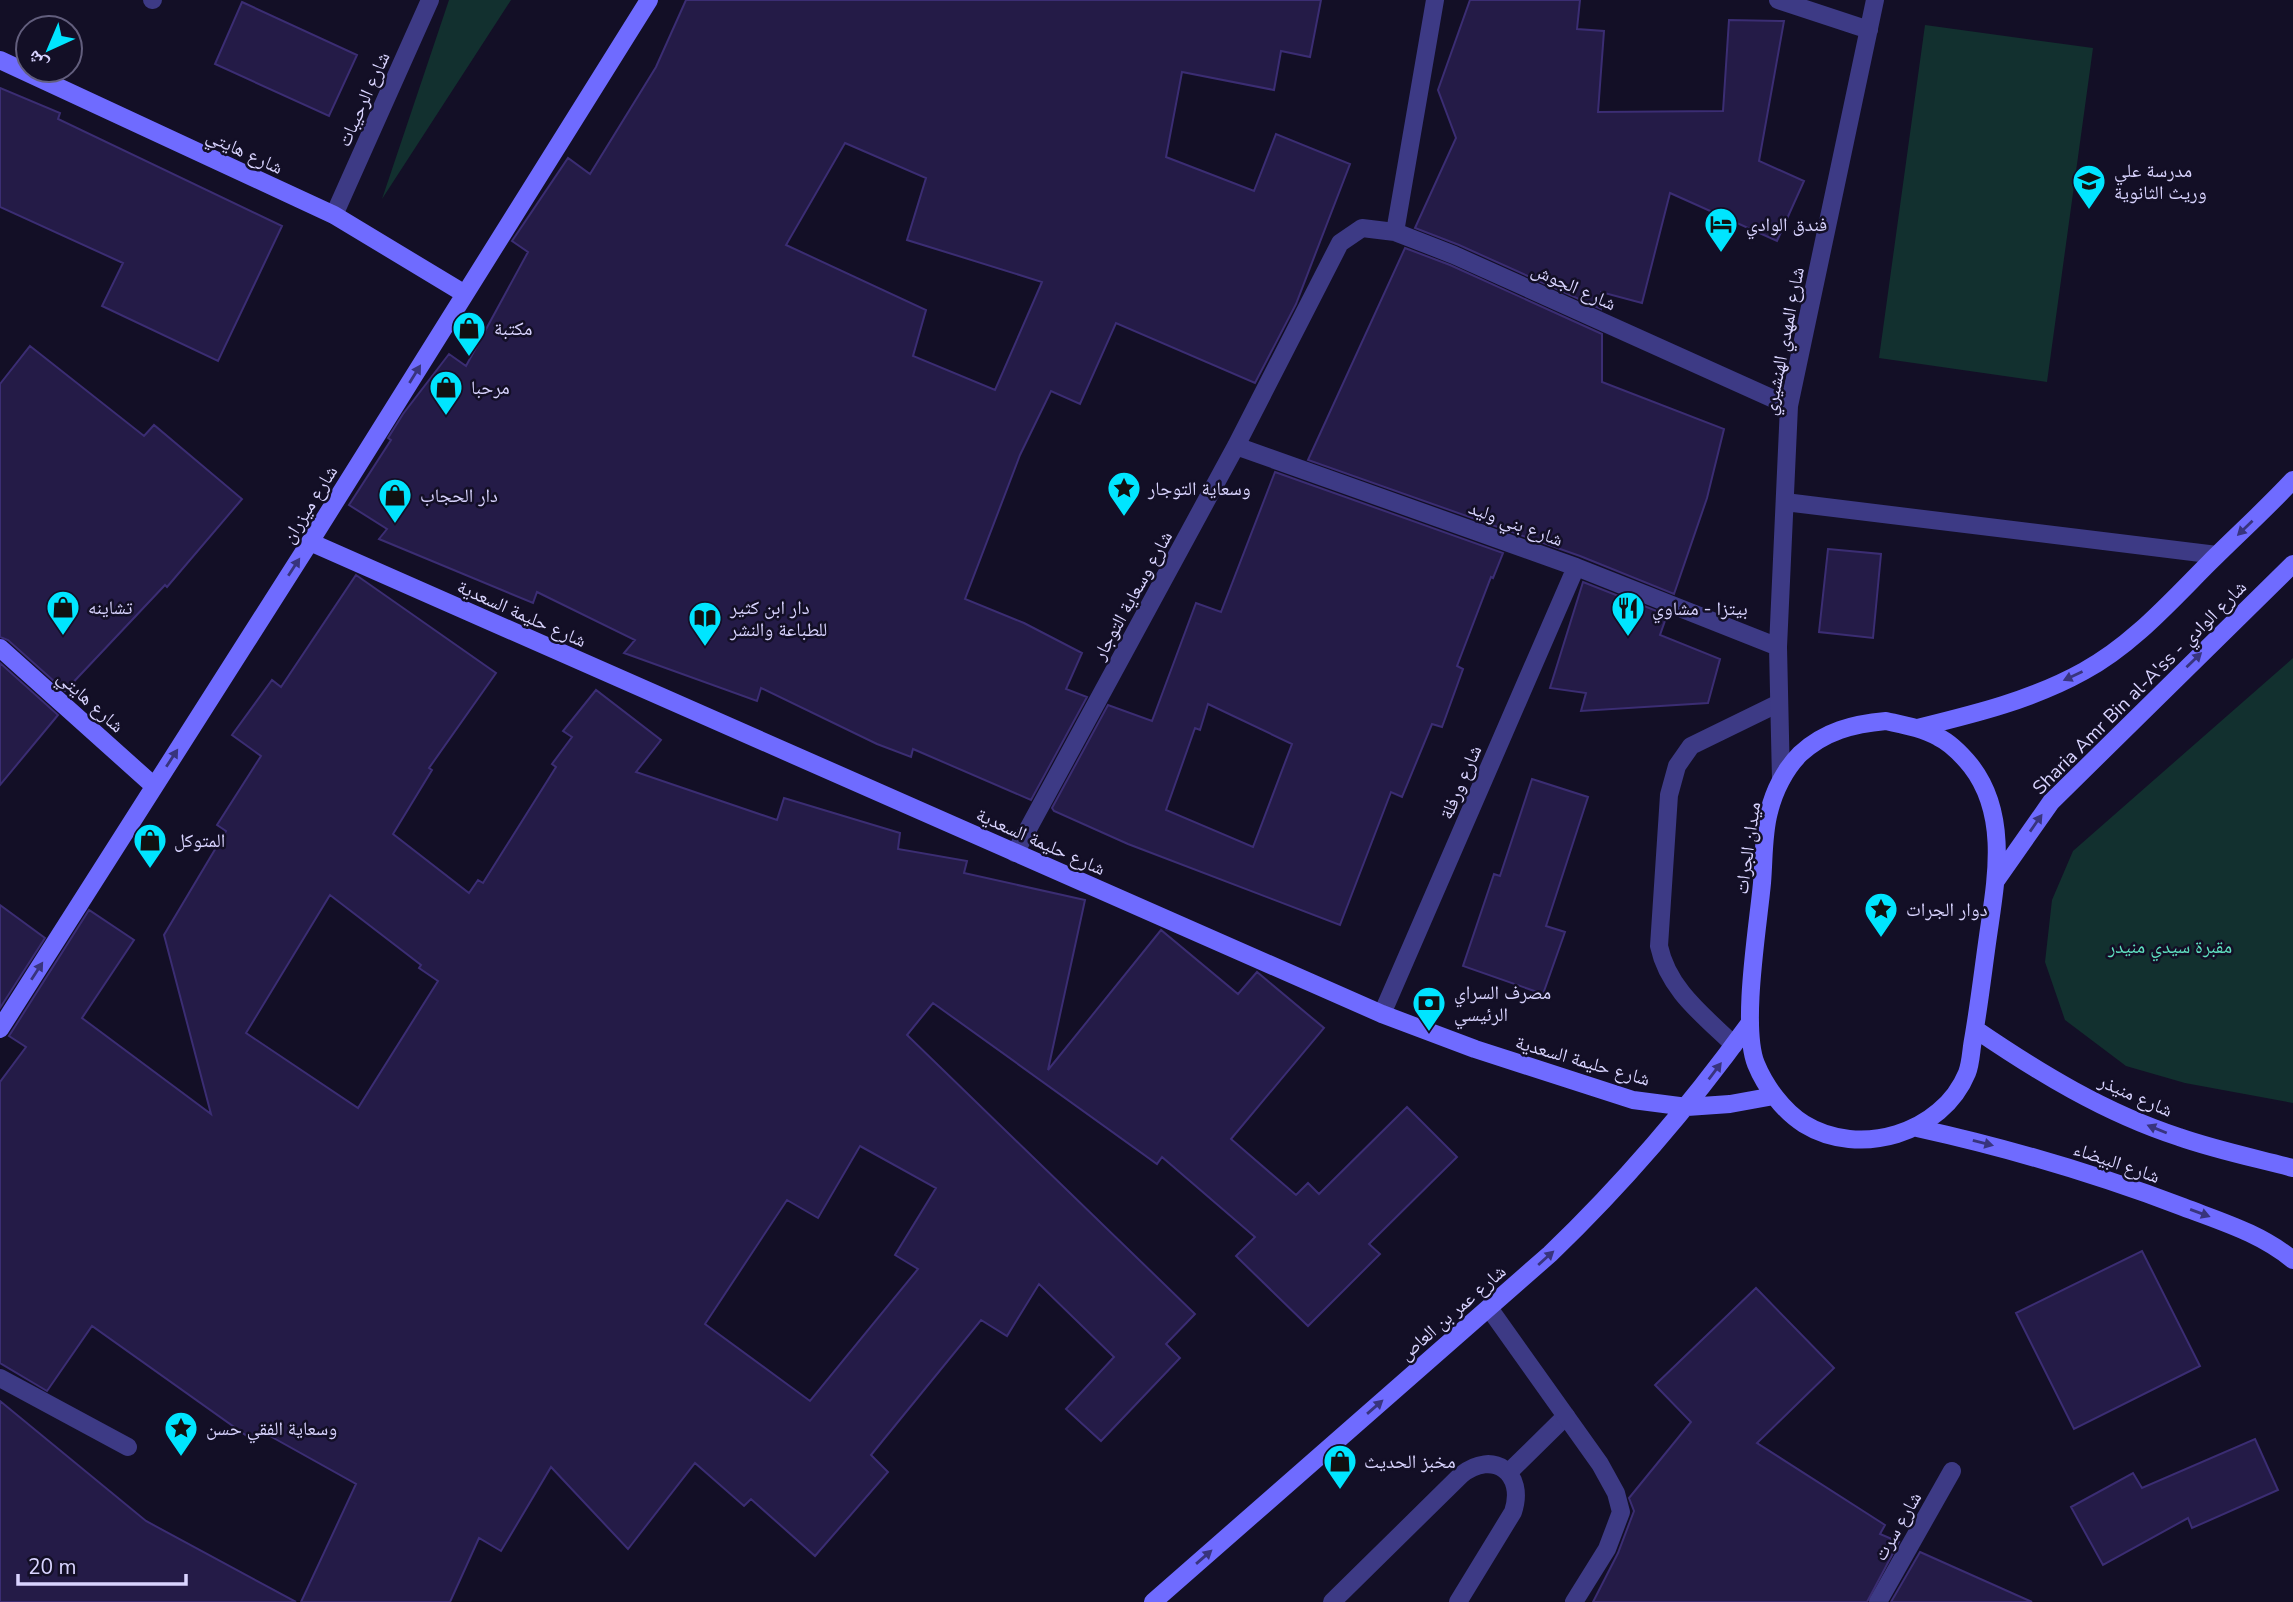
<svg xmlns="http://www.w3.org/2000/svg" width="2293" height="1602" font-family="'Nunito Sans','Noto Naskh Arabic',sans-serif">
	<rect width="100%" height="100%" fill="#130f26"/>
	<path fill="#12302f" d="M449 0H511L382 199Z
		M1925 25 2093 48 2047 382 1879 358Z
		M2293 658V1103L2185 1083 2126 1066 2065 1020 2045 962 2052 900 2073 851Z"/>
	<path fill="#241b47" stroke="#3b2d73" stroke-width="2" fill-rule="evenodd" d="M686 0H1321L1310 57 1281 51 1274 90 1182 72 1166 157 1254 191 1276 134 1350 164 1296 304 1255 383 1116 323 1080 404 1051 391 1020 455 965 599 1024 623 1082 653 1066 689 1087 697 1031 800 913 749 911 757 877 744 761 688 757 701 624 653 635 640 537 592 533 603 379 539 387 529 349 505 391 440 388 438 403 414 449 354 466 366 528 252 512 241 568 158 590 174 656 67ZM845 143 926 178 907 240 1042 282 995 390 913 356 926 310 786 245Z
		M1470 0H1580L1577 29 1604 31 1598 112 1723 111 1729 20 1784 21 1759 161 1804 181 1777 241 1670 193 1642 303 1601 292V309L1459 245 1415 228 1456 138 1438 90Z
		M242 2 357 55 329 116 215 64Z
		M0 88 60 113 58 119 282 226 218 361 102 306 123 263 0 207Z
		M1405 248 1450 265 1602 334V382L1724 429 1707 498 1674 594 1580 556 1308 460Z
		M30 346 144 436 154 425 242 499 167 587 165 585 65 691 8 640 0 637V384Z
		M1275 472 1503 553 1493 578 1491 577 1457 666 1463 669 1442 727 1432 724 1402 797 1391 792 1340 925 1128 844 1054 811 1052 808 1108 705 1152 721 1196 603 1221 612ZM1208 704 1292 744 1253 847 1166 810 1195 728 1200 730Z
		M1828 549 1881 554 1873 638 1819 632Z
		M356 575 496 673 429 768 432 770 393 834 469 893 478 880 483 883 556 767 552 764 572 737 563 731 596 690 661 740 636 772 777 820 784 798 900 833 898 849 967 861 964 873 1085 900 1048 1070 1161 930 1238 994 1257 972 1324 1028 1231 1139 1296 1195 1308 1183 1319 1194 1407 1107 1457 1157 1369 1244 1380 1254 1308 1326 1236 1256 1255 1237 1162 1157 1157 1164 933 1003 907 1035 1195 1314 1166 1344 1180 1358 1101 1441 1066 1409 1114 1357 1039 1284 1007 1336 981 1320 871 1455 888 1472 815 1556 751 1499 744 1506 695 1463 628 1549 551 1467 501 1551 479 1538 450 1602H301L356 1484 261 1431 254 1441 92 1326 47 1391 0 1363V1082L26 1047 9 1036 89 910 134 940 82 1018 211 1114 164 935 226 831 217 825 261 756 232 735 272 680 281 687ZM330 895 421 965 419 968 438 981 358 1108 246 1033ZM860 1146 936 1188 895 1255 918 1269 810 1401 705 1324 787 1200 818 1218Z
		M1583 582 1667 615 1660 635 1720 659 1708 703 1581 711 1586 693 1550 688Z
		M0 663 58 715 0 785Z
		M1532 779 1588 797 1546 926 1565 932 1543 994 1463 966 1494 874 1500 876Z
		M0 905 45 938 0 1008Z
		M2142 1251 2200 1366 2074 1429 2016 1313Z
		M1756 1288 1834 1368 1757 1443 1885 1525 1880 1534 1899 1542 1867 1602H1593L1618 1553 1634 1511 1629 1498 1691 1422 1655 1385Z
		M0 1401 146 1521 296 1602H0Z
		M2255 1439 2278 1490 2192 1528 2188 1518 2103 1565 2071 1507 2133 1473 2142 1488Z
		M1920 1552 2032 1602H1891Z"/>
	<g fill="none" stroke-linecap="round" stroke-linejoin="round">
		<path stroke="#3d3a85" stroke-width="18" d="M152 0H153
			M1734 1045C1703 1015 1668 989 1659 946L1669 795 1677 766 1691 746 1779 703
			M1508 1473 1566 1416
			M1332 1602 1461 1475C1493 1449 1526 1473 1513 1512L1458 1602"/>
		<path stroke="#3d3a85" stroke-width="18" d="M1778 0 1869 30
			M334 215 430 0
			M1395 232 1435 0
			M1236 446 1576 567 1778 647
			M1785 502 2217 555
			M1781 780 1778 647 1789 406 1875 0
			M1015 853 1236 446 1340 243 1362 228 1395 232 1454 255 1789 406
			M1382 1014 1576 567
			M1489 1308 1600 1464 1616 1493 1621 1512 1607 1549 1574 1602
			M0 1378 128 1447
			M1878 1602 1952 1471"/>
		<path stroke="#6f6bff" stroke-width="18" d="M0 60 334 215 465 294
			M310 542 1382 1014 1475 1049 1633 1100 1687 1107 1730 1104 1774 1096
			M0 648 154 786
			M1886 721C1904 725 1922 728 1938 737 1951 743 1962 755 1971 766 2009 815 1996 880 1988 936 1983 971 1979 1006 1973 1040 1971 1050 1971 1063 1967 1073 1942 1134 1859 1158 1804 1124 1783 1111 1765 1086 1756 1064 1741 1026 1758 927 1762 883 1764 860 1763 834 1769 812 1774 791 1785 769 1800 754 1825 731 1853 724 1886 721Z
			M1917 728C1974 714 2032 700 2084 671 2132 645 2170 602 2209 563 2237 535 2266 509 2293 480
			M1997 879 2051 802 2293 564
			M0 1029 310 542 649 0
			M1975 1029C2038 1072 2105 1113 2179 1137 2216 1150 2255 1158 2293 1168
			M1917 1128C2008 1148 2096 1174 2183 1207 2222 1222 2260 1233 2293 1260
			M1153 1602 1550 1254C1624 1183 1689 1107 1749 1024"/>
	</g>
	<defs><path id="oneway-solid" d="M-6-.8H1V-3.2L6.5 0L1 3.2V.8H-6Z" transform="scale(1.75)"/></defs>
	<g fill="#38347d">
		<use href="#oneway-solid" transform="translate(415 374) rotate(-58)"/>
		<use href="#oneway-solid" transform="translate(2245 528) rotate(136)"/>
		<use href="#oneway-solid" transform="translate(294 567) rotate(-57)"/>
		<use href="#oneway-solid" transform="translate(2194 660) rotate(-44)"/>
		<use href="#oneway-solid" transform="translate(2073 676) rotate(155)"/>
		<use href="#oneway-solid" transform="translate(172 758) rotate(-57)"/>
		<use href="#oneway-solid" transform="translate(2036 823) rotate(-55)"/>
		<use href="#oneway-solid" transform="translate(37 971) rotate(-57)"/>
		<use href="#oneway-solid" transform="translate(1715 1071) rotate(-53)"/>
		<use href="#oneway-solid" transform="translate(2157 1129) rotate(-158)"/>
		<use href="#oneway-solid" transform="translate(1983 1143) rotate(14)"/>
		<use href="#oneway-solid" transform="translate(2200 1213) rotate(20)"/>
		<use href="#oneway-solid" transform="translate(1546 1258) rotate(-42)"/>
		<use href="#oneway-solid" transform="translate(1375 1407) rotate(-41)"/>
		<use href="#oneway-solid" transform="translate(1204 1557) rotate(-41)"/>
	</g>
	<defs>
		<symbol id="school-pin" viewBox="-11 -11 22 30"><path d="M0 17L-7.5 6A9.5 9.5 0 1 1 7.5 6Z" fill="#00e5ff" stroke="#130f26"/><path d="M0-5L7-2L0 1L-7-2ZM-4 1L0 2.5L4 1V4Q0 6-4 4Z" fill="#111"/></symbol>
		<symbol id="hotel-pin" viewBox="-11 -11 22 30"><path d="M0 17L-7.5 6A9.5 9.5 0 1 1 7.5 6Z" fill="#00e5ff" stroke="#130f26"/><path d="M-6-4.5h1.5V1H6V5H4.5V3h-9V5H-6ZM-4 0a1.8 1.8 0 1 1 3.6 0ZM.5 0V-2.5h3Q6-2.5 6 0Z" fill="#111"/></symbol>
		<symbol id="shop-pin" viewBox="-11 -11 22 30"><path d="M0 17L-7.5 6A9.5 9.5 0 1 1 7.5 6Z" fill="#00e5ff" stroke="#130f26"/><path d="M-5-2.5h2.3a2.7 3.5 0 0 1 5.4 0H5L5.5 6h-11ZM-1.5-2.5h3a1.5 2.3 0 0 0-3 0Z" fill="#111"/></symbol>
		<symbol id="sight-pin" viewBox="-11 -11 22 30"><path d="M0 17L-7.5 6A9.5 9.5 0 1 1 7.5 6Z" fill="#00e5ff" stroke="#130f26"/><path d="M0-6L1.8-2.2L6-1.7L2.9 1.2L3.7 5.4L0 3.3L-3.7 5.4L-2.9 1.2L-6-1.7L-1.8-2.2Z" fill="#111"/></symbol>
		<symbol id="restaurant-pin" viewBox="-11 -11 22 30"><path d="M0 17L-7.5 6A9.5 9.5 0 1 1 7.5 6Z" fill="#00e5ff" stroke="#130f26"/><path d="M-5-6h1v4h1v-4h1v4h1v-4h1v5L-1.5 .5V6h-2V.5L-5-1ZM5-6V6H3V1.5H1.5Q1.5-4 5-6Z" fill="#111"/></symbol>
		<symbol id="library-pin" viewBox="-11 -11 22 30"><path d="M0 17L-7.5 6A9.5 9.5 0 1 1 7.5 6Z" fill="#00e5ff" stroke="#130f26"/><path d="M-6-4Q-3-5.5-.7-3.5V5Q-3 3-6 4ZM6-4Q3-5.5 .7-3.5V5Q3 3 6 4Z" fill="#111"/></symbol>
		<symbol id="bank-pin" viewBox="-11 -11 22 30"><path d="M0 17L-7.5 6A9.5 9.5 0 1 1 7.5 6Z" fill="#00e5ff" stroke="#130f26"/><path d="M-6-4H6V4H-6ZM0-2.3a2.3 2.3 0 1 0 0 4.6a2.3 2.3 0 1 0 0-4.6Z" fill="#111"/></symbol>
	</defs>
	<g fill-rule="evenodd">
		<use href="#school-pin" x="2070" y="162" width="38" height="52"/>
		<use href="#hotel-pin" x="1702" y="205" width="38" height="52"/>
		<use href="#shop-pin" x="450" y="309" width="38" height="52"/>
		<use href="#shop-pin" x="427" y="368" width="38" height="52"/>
		<use href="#sight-pin" x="1105" y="469" width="38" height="52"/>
		<use href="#shop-pin" x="376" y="476" width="38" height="52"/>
		<use href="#shop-pin" x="44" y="588" width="38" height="52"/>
		<use href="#restaurant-pin" x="1609" y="589" width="38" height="52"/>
		<use href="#library-pin" x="686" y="599" width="38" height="52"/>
		<use href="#shop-pin" x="131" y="821" width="38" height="52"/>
		<use href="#sight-pin" x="1862" y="890" width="38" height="52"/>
		<use href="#bank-pin" x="1410" y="984" width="38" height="52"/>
		<use href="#sight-pin" x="162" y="1409" width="38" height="52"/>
		<use href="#shop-pin" x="1321" y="1442" width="38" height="52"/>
	</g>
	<g text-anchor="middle" stroke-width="5" stroke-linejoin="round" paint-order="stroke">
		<g font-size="19" fill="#d9d4ff" stroke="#130f26">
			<text transform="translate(363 99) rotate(-66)" y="7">شارع الرحيبات</text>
			<text transform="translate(245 151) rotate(25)" y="7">شارع هايتي</text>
			<text transform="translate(1574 286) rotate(24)" y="7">شارع الجوش</text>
			<text transform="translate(1783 341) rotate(-79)" y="7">شارع المهدي الهنشيري</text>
			<text transform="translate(309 504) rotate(-58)" y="7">شارع ميزران</text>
			<text transform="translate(1516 523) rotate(20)" y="7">شارع بني وليد</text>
			<text transform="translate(1132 595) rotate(-61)" y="7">شارع وسعاية التوجار</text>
			<text transform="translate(522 613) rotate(24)" y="7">شارع حليمة السعدية</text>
			<text transform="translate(2139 687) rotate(-45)" y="7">Sharia Amr Bin al-A'ss - شارع الوادي</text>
			<text transform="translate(91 701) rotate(42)" y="7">شارع هايتي</text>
			<text transform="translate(1460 782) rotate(-67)" y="7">شارع ورفلة</text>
			<text transform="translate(1041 841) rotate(24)" y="7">شارع حليمة السعدية</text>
			<text transform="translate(1747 848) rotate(-82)" y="7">ميدان الجرات</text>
			<text transform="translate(1583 1060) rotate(16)" y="7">شارع حليمة السعدية</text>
			<text transform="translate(2136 1095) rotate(24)" y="7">شارع منيذر</text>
			<text transform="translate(2117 1162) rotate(19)" y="7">شارع البيضاء</text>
			<text transform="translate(1452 1312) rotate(-41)" y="7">شارع عمر بن العاص</text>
			<text transform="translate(1897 1526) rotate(-60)" y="7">شارع سرت</text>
		</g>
		<g font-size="19" fill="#d9d4ff" stroke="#130f26" text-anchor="start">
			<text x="2114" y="177">مدرسة علي<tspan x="2114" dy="22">وريث الثانوية</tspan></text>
			<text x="1746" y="231">فندق الوادي</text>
			<text x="494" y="335">مكتبة</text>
			<text x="471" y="394">مرحبا</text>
			<text x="1148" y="495">وسعاية التوجار</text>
			<text x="420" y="502">دار الحجاب</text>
			<text x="88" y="614">تشاينه</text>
			<text x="730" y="614">دار ابن كثير<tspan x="730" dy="22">للطباعة والنشر</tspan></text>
			<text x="1652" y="615">بيتزا - مشاوي</text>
			<text x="174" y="847">المتوكل</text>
			<text x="1906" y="916">دوار الجرات</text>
			<text x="1454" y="999">مصرف السراي<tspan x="1454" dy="22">الرئيسي</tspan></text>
			<text x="206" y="1435">وسعاية الفقي حسن</text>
			<text x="1364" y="1468">مخبز الحديث</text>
		</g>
		<g font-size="19" fill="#5fe0c0" stroke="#130f26">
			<text x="2170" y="953">مقبرة سيدي منيدر</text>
		</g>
	</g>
	<g transform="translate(49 49) rotate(224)"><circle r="33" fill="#130f26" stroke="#625e7d" stroke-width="2"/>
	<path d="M0-5L12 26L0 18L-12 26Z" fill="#00e5ff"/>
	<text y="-10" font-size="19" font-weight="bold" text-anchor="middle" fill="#d9d4ff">ش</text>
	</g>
	<path d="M18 1574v10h168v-10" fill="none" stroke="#d9d4ff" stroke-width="3.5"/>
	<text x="28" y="1574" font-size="21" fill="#d9d4ff" stroke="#130f26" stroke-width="5" paint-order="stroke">20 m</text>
</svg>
